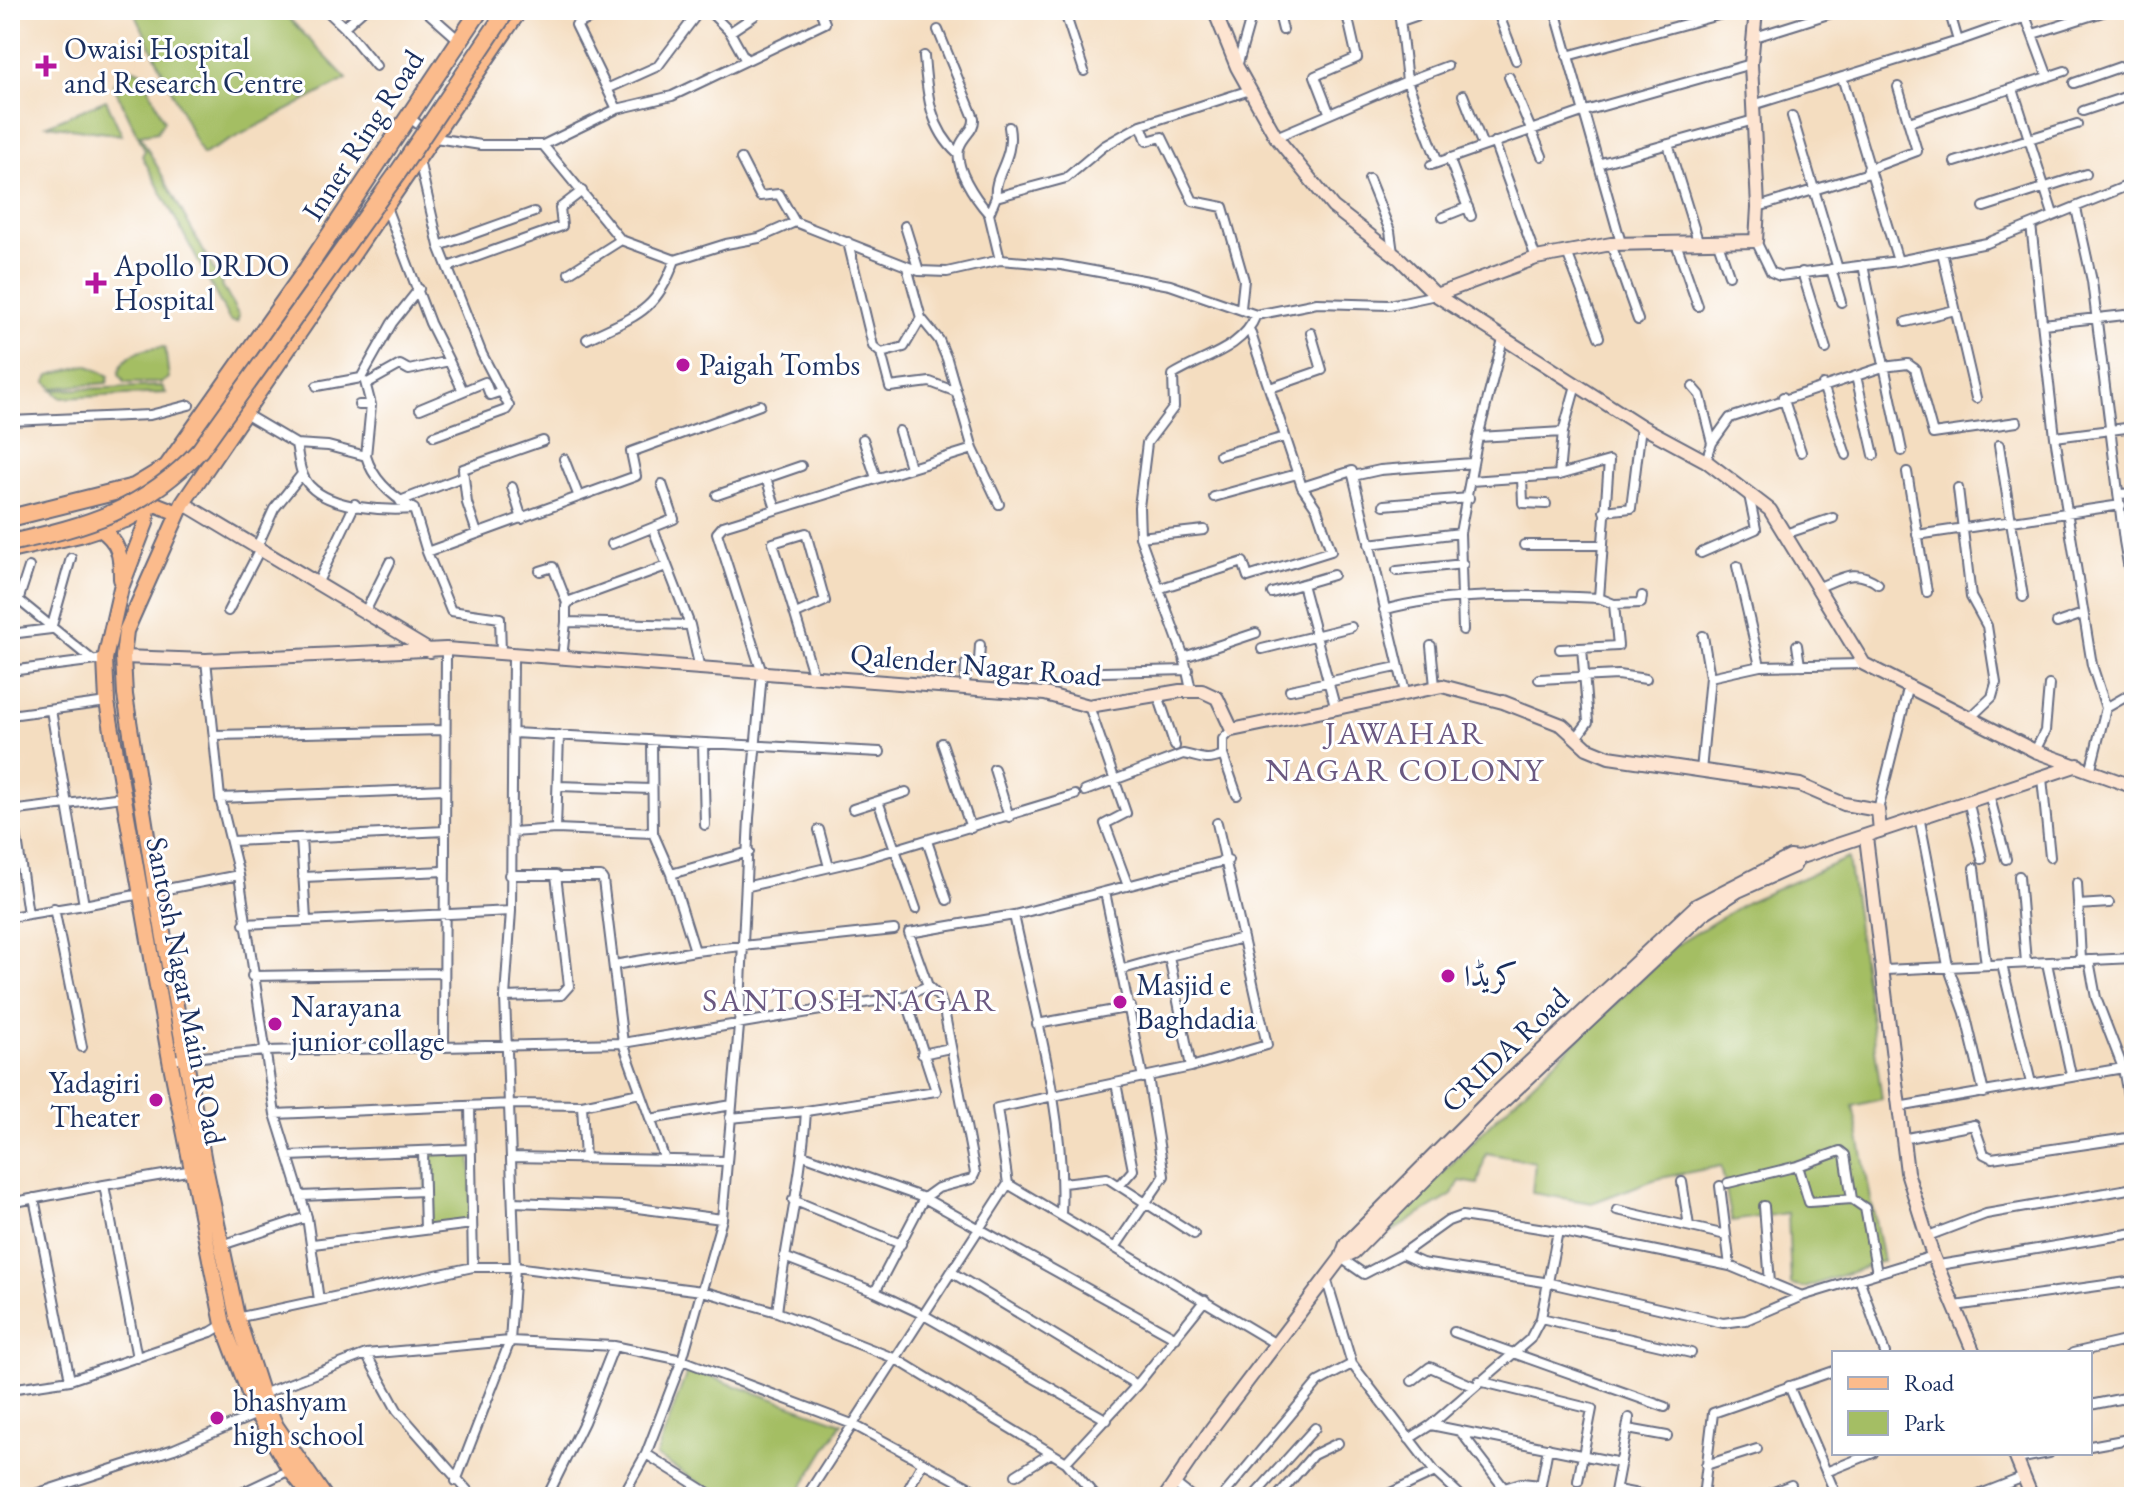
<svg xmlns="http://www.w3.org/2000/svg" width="2144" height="1507" font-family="'EB Garamond',Amiri,serif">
	<rect width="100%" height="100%" fill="#fff"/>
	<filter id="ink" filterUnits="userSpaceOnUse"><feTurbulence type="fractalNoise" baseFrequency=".0125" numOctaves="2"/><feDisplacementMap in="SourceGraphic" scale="16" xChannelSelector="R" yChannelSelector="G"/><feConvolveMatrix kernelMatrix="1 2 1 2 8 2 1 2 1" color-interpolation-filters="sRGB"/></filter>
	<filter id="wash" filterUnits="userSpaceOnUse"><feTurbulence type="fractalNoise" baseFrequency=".006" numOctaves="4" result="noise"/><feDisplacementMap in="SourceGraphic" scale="32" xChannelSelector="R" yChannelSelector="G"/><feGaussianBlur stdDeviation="1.8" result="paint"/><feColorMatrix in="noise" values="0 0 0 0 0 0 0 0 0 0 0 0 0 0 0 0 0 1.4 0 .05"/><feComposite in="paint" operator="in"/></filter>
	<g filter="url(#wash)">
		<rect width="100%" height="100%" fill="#f4ddc0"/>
		<path fill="#a4be64" stroke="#607661" stroke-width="2" d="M281 10 347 79 202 155 134 11Z
			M131 68 142 72 164 121 157 132 140 135 239 316 237 322 230 321 142 156 145 150 113 84 120 72Z
			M106 100 122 135 47 125Z
			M165 347 169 378 162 383H125L119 374C122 353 146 348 165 347Z
			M87 365 109 376 107 383 53 388 46 382 49 375Z
			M162 386 166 393 61 398 52 390Z
			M1848 858 1882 1099 1853 1106 1883 1261 1805 1288 1791 1285 1788 1213 1732 1221 1721 1166 1656 1179 1592 1203 1532 1193 1535 1162 1486 1153 1478 1184 1460 1181 1452 1195 1378 1240 1489 1125 1675 946 1747 902Z
			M471 1152V1222L427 1227 424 1153Z
			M688 1369 842 1423 796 1497H722L656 1456Z"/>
	</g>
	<g filter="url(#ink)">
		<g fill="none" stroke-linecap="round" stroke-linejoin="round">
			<defs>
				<path id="street" d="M326 10 344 27
					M363 10 344 27 376 66
					M425 10 459 40
					M607 10 576 25 617 109 672 96 825 23 820 10
					M708 10 730 32 754 16
					M1064 10 1084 71
					M1278 10 1283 30
					M1497 10 1516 60
					M1555 10 1621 243
					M1949 10 1958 41 2026 17
					M2023 10 2048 77
					M1401 21 1433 10
					M938 30 974 118C975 130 964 135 960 146 952 166 976 199 989 214
					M730 32 745 59
					M2033 34 2109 10
					M1755 37 1841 10
					M924 56C927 92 929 128 958 154
					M1567 56 1737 10
					M1237 67 1253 10
					M1509 77 1542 156
					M1842 77 1898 261
					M2074 83 2134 62
					M609 88 658 66 700 10
					M2013 89 2053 214
					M1463 95 1483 146
					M1753 105 1958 41
					M2083 111 2134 94
					M1329 112 1315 76 1357 58 1346 10
					M1792 116 1838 269
					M409 117 435 138 481 145H543L621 240 675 260 726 244 759 238 795 222 919 271 947 272 1000 260 1061 265 1170 285 1256 315 1317 303 1389 305 1436 295
					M1909 122 2065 71
					M1141 125 1147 141 1162 137 1193 201 1223 207 1244 280 1241 308
					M1276 137 1407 81 1399 10
					M1494 142 1536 258
					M1668 144 1699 244
					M543 145 617 109
					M1449 158 1471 216
					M741 159 760 196 779 194 795 222
					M419 160 439 246 482 354 509 406 506 410 434 436
					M1438 162 1407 81 1447 66
					M1955 162 2077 124
					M1601 163 1754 120
					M1431 165 1585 111 1751 64
					M1868 169 1917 151 1898 87
					M1369 179 1390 231 1393 253
					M996 197C993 173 1015 160 1009 127
					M386 207 430 323 449 361
					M1758 207 1869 173
					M1984 207 2086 174
					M2076 208 2092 281 2124 541 2134 540
					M1443 217 1468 207
					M2031 225 2055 437 2092 665 2106 708
					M905 226 919 271
					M2133 235 2134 238
					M1756 241 1771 272 1780 276 1898 261 1987 243 2134 183
					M848 242 873 346 881 353 904 347 921 318
					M1676 243 1698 306
					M1718 243 1729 275
					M1611 244 1638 320
					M439 246 534 212
					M1567 252 1599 337
					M1942 252 1976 398
					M1000 260 989 214 996 197 1066 178 1104 146 1141 125 1250 90
					M1863 265 1902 451
					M448 267 562 226 560 208 582 191
					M1831 269 1841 302
					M1802 272 1826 349
					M569 273 621 240
					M1906 322 1955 310
					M2043 324 2134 314
					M1250 331 1302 487 1352 471 1405 692
					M587 339C635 316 656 313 675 260
					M881 353 890 387 930 382 954 391
					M1856 376 1874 455
					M365 382 371 405 366 456
					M366 384 400 365 409 370 449 361 463 391
					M1823 385 1846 455
					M317 386 361 378 392 323 419 289
					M1693 387 1700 395 1712 443
					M1270 388 1322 370 1311 333
					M1783 397 1801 452
					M359 405H371
					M420 409 485 382 490 395 502 391
					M245 414 296 444 328 446 366 456C373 480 393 497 414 509L427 552
					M10 421 150 415 189 405
					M899 431 910 467
					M1478 437 1503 339
					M2055 437 2134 427
					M863 439 876 478
					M296 444C299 458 299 475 310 486 332 509 384 511 414 509
					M1999 445 2023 597
					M973 449 999 504
					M1220 455 1285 437
					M564 459 579 497
					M1706 461 1712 443 1730 418 1883 367 1908 364 1915 369 1933 434 2017 422
					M1907 472 1927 592
					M1559 475 1563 432 1576 385
					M1353 476 1380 470 1472 463
					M766 478 776 509
					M1522 478 1523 503 1546 504
					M512 487 522 519
					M1958 488 1971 597 1987 626 1996 683 1992 697 1971 717
					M2120 494 2134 493
					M717 495 801 466
					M1214 497 1297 474
					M400 501 462 477
					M1384 505 1469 498
					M1604 511 1631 508 1641 426
					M653 529 690 625 700 669
					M477 533 467 503 463 469 543 441
					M1785 534 1833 518
					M1917 535 2121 505
					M1140 537 1204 530
					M2124 541 2134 598
					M612 544 674 519 662 484
					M1369 544 1460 533
					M1524 545H1601
					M256 549 274 509 302 474
					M1701 553 1756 529 1749 495
					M1737 566 1760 666 1864 664
					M540 571 553 567 567 603
					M1397 571 1463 564
					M317 584 355 504
					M1302 584 1336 710
					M1161 588 1243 562 1248 577 1331 551 1317 509 1302 487
					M1817 588C1841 578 1856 567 1878 584
					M10 593 91 659
					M1272 593 1333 575
					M19 598 29 567
					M1614 604 1641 603 1642 596
					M1384 610C1443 592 1537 595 1599 598L1609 461 1559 475 1470 481
					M228 611 259 551
					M365 612 390 562
					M796 614 825 601 806 533 773 543 814 677
					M566 622V606L570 601 666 566
					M2057 623 2083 614
					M1463 630 1460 533 1478 437 1563 432
					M10 634 51 629 71 558
					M1797 645 1800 665
					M1431 646 1435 686
					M1262 649 1351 627
					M1560 649 1618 646 1614 604 1599 598
					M501 653 500 618 451 611 427 552 636 476 631 452 760 405
					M1184 657 1256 633
					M562 658 566 622 690 625
					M206 660 220 798 239 875 275 1114 307 1217 319 1300
					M10 671 105 659
					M1103 672 1188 670
					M1710 677 1760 666
					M1539 679 1618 675 1646 679
					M965 688 966 664 979 661 980 645
					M1191 690 1184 657 1140 537 1139 507 1147 443 1174 407 1173 375C1202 357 1243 349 1256 315
					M1290 690 1397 667
					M1158 695 1175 746
					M1089 706 1126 813 1105 824 1128 886
					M51 710 84 905 239 875
					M10 715 107 702
					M513 733 880 752
					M214 735 445 730
					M1577 737 1588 722 1582 648
					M652 741 653 833
					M703 743 705 825
					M942 743 971 828
					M2035 751 2045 731 2049 685
					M1223 755 1237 795
					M2091 768 2106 708 2134 692
					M994 769 1009 817
					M1701 771 1710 677 1703 636
					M2042 778 2050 857
					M558 786 651 789
					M1085 791 1183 754C1201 757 1205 763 1223 755V739L1232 730
					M906 792 878 801 916 909
					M1989 794 2006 859
					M220 798 445 789
					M1968 800 1982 859
					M853 809 878 801
					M1878 810 1909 685
					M10 811 123 797
					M13 811 28 914
					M1919 816 1948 966 1965 1013 1984 1093
					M556 829 559 735
					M819 830 829 867
					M512 832 556 829 653 833 671 874 695 951
					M301 838 306 920
					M232 841 445 831
					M927 841 947 900
					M1974 868 1986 965
					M671 874 749 852
					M2019 876 2026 963
					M303 877 445 871
					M557 877H601L603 880 623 1043 665 1160
					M2077 883 2081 960
					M749 886 860 860 1075 795
					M1105 892 1143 1078
					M2078 905 2109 903
					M54 908 82 1047
					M1014 915C1034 1011 1066 1114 1061 1213
					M10 917 84 905
					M244 924 511 911
					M2089 960 2096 998 2123 1068 2134 1129
					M2047 963 2071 1075
					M614 965 695 951 894 930
					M2002 965 2031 1083
					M1123 969 1169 956
					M1885 970 2134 958
					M252 976 443 973
					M505 997 561 995 569 986 556 875H509
					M1037 1024 1131 1007
					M444 1045 446 649
					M922 1054 950 1048
					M170 1060 265 1051 623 1043 905 996 928 986
					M1191 1067 1169 956 1243 938
					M1116 1083 1133 1170 1120 1185
					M582 1105 585 1159
					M470 1106 473 1267
					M1898 1107 2123 1068
					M806 1111 936 1091 905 996
					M275 1114 512 1104 582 1105 640 1093
					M730 1118 806 1111C802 1178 785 1245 777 1312
					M650 1119 732 1105
					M1902 1139 1974 1125 1984 1154 1992 1158 2134 1137
					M423 1151 425 1230
					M803 1155 924 1198 1176 1338
					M288 1156 471 1149
					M511 1157 726 1161
					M1798 1166 1809 1202 1852 1199 1865 1208 1877 1273
					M1682 1182 1689 1226
					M1063 1183 1107 1178 1194 1234
					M1728 1183 1798 1166 1840 1151 1845 1155 1852 1199
					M1008 1184 1276 1344
					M1720 1186 1726 1235
					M301 1196 424 1191
					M34 1198 70 1380
					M793 1200 901 1244
					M513 1202 622 1206 722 1219
					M10 1203 104 1185
					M1764 1206 1770 1283
					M1617 1210 1726 1235 1730 1266
					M1928 1236 1986 1214 2134 1188
					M313 1244 472 1224
					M222 1245 307 1217
					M1116 1246 1164 1176 1148 1077
					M1402 1254 1448 1221 1462 1216 1558 1231 1730 1266 1802 1296
					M784 1257 875 1292 922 1314 1107 1420
					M1341 1258 1364 1274 1402 1254 1422 1263 1550 1283 1723 1323 1746 1320 1802 1296 1933 1256
					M1939 1265 2134 1233
					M951 1272 1137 1385
					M1326 1278 1352 1364 1435 1472 1462 1497
					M1859 1278 1885 1353
					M875 1292 924 1198 938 1188 972 1179 975 1173 944 1010 940 998 928 986 909 933 1014 915 1228 860
					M1955 1306 2134 1281
					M236 1318 473 1267H515L702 1291 777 1312 896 1359 1066 1462 1096 1497
					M1541 1318 1691 1353
					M1454 1332 1665 1407
					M2073 1353 2134 1339
					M366 1354 397 1410 473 1497
					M137 1358 104 1185 193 1170
					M1412 1381 1430 1367 1473 1386
					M1479 1381 1592 1409 1578 1481
					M1789 1386 1837 1497
					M10 1389 70 1380 211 1332 224 1324
					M260 1395 366 1354 510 1341 614 1346 682 1360 852 1424 987 1497
					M2090 1405 2134 1396
					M1431 1425 1621 1463
					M1628 1429 1667 1436
					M1461 1432 1504 1488 1521 1483 1541 1485 1548 1448
					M1409 1439 1431 1425 1530 1339 1541 1318 1558 1231
					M2090 1446 2134 1438
					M646 1454 715 1497
					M2017 1459 2049 1453
					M1066 1462 1137 1385 1205 1300
					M1706 1465 1757 1449
					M1826 1472 1873 1453
					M1016 1475 1051 1453
					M456 1481 510 1341 515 1267 505 997 511 911 513 655
					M1174 1483 1192 1497
					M1617 1490 1654 1497
					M26 1497 174 1449 257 1414
					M233 1497 290 1470
					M547 1497 584 1422 614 1346
					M622 1497 646 1454 682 1360 722 1219 739 1026 749 818 762 673 717 533 723 526 973 449 947 359 939 340 921 318 907 267
					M806 1497 1008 1184 997 1108 1191 1067 1267 1045 1217 823
					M904 1497 923 1462
					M1222 1497 1318 1382 1352 1364
					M1253 1497 1315 1428
					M1277 1497 1313 1455 1338 1443
					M1382 1497 1435 1472
					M1614 1497 1629 1418
					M1703 1497 1713 1413 1834 1371
					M1761 1497 1791 1485
					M1973 1497 2024 1477
					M2099 1497 2134 1489"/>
				<path id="secondary" d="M1214 10 1237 67 1276 137 1333 207 1400 259 1436 295 1641 426 1706 461 1770 510 1864 664 2035 751 2134 787
					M1436 295 1536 258 1611 244 1756 241 1758 207 1751 64 1756 10
					M183 503 430 651
					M123 657 206 660 446 649 1045 694 1089 706 1180 691H1202L1217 698 1232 730 1442 686 1503 702 1562 725 1587 748 1609 757 1800 785 1844 804 1878 810 1880 831
					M1866 837 1907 1172 1933 1256 1974 1353
					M1341 1258 1354 1252 1492 1112 1704 913 1738 891 1794 866 1798 858
					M2014 1453 2032 1497
					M1165 1497 1212 1428 1341 1258 1346 1244 1487 1102 1697 905 1790 857 1798 858 2078 765"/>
				<path id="primary" d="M151 486 146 523 121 588 105 659 107 702 170 1060 223 1324 257 1414 290 1470 312 1497
					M100 529C120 542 121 557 121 579
					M10 551 80 535 126 520 155 504 178 513
					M325 1497 276 1426 262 1395 237 1317 204 1162 156 893 125 695 123 657 126 631 183 503 520 10"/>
				<path id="highway" d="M10 518 134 487 167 467 307 269 480 10"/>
			</defs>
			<use href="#street" stroke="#676c80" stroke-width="12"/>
			<use href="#secondary" stroke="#676c80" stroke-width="16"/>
			<use href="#primary" stroke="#676c80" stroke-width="18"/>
			<use href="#highway" stroke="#676c80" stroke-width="20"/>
			<use href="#street" stroke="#fff" stroke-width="8"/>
			<use href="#secondary" stroke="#fde4d1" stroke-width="12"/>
			<use href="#primary" stroke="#fbbb8c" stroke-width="14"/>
			<use href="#highway" stroke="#fbbb8c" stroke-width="16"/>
			<defs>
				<path id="highway-bridge" d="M10 543C88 526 144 510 200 450L399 171 507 10"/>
			</defs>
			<use href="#highway-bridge" stroke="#676c80" stroke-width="20" stroke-linecap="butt"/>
			<use href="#highway-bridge" stroke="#fbbb8c" stroke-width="16"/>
		</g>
	</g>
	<g fill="#b5179e" stroke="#fff" stroke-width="3">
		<path d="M42 54h8v8h8v8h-8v8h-8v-8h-8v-8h8z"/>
		<path d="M92 271h8v8h8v8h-8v8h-8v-8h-8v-8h8z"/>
		<circle cx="683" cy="365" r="8"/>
		<circle cx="1448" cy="976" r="8"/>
		<circle cx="1120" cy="1002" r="8"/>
		<circle cx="275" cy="1024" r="8"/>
		<circle cx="156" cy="1100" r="8"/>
		<circle cx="217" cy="1418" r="8"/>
	</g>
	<g text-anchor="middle" stroke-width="6" stroke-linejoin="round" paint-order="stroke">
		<g font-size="30" fill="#1b2f5e" stroke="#fff" text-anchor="start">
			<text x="64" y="59">Owaisi Hospital<tspan x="64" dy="34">and Research Centre</tspan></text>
			<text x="114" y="276">Apollo DRDO<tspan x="114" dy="34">Hospital</tspan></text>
			<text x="699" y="375">Paigah Tombs</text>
			<text x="1464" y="986">کریڈا</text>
			<text x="1136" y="995">Masjid e<tspan x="1136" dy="34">Baghdadia</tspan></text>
			<text x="291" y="1017">Narayana<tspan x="291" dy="34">junior collage</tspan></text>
			<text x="140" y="1093" text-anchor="end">Yadagiri<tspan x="140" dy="34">Theater</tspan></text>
			<text x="233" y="1411">bhashyam<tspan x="233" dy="34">high school</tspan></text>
		</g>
		<g font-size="30" fill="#1b2f5e" stroke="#fff">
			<text transform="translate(363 135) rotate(-57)" y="10">Inner Ring Road</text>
			<text transform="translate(976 665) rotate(5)" y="10">Qalender Nagar Road</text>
			<text transform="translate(186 991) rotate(79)" y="10">Santosh Nagar Main ROad</text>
			<text transform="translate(1505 1050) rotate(-44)" y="10">CRIDA Road</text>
		</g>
		<g font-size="32" letter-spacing="2" fill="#6a5881" stroke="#fff">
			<text x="1405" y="744">JAWAHAR<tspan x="1405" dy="37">NAGAR COLONY</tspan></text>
			<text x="850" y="1011">SANTOSH NAGAR</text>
		</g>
	</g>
	<rect width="2144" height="1507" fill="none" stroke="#fff" stroke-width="40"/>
	<rect x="1832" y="1351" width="260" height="104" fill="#ffffff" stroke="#a4acbf" stroke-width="2"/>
	<rect x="1848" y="1377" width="40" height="12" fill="#fbbb8c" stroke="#a4acbf" stroke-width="2"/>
	<text x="1904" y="1391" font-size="24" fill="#1b2f5e">Road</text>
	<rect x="1848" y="1411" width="40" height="24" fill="#a4be64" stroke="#a4acbf" stroke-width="2"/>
	<text x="1904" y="1431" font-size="24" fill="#1b2f5e">Park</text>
</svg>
